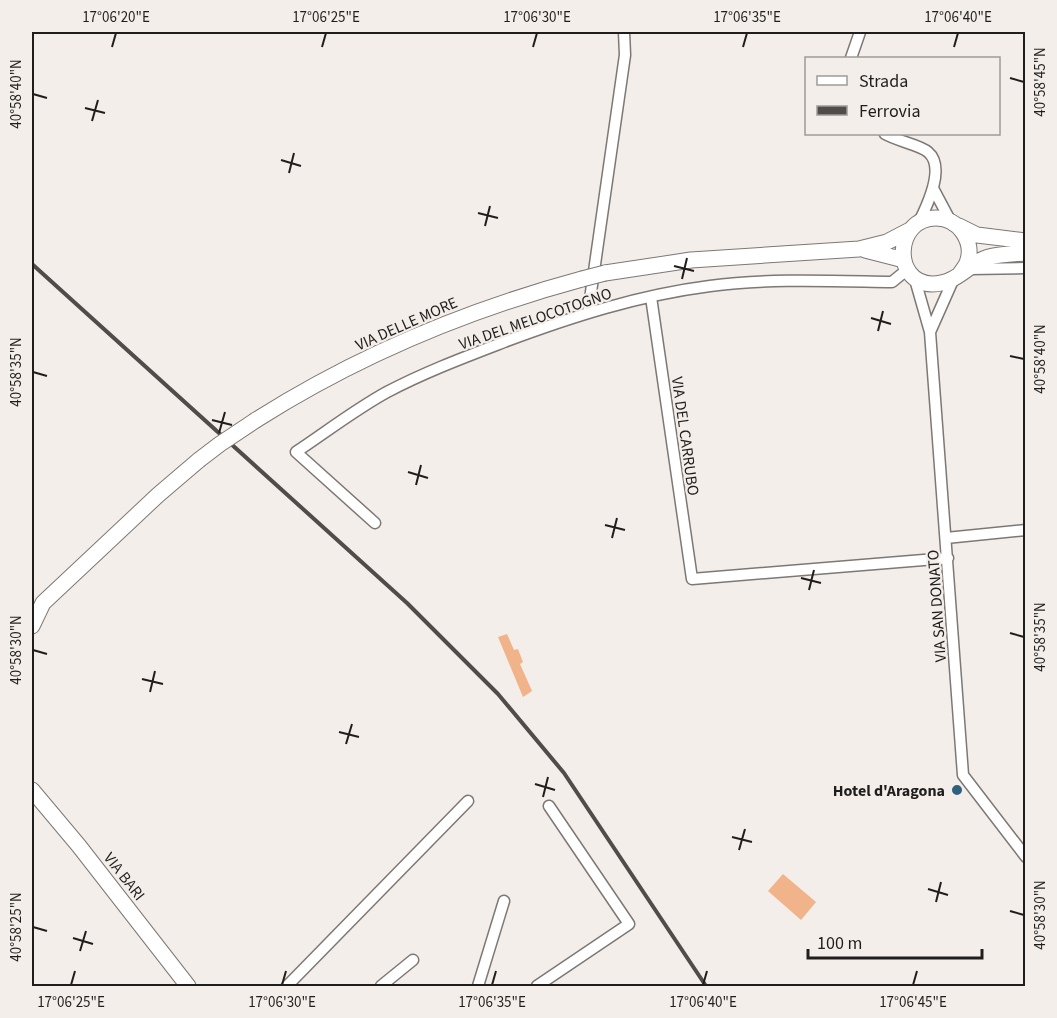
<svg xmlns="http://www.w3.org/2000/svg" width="1057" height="1018" font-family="'Source Sans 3',sans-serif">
	<rect width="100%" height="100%" fill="#f4eeea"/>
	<path fill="#f0b38a" d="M507 634 514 650 518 649 523 662 520 664 532 691 523 697 498 637Z
		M783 874 816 902 801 920 768 891Z"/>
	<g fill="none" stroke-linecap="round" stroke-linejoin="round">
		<defs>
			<path id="minor" d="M851 58 860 32
				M885 134C897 141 920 145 928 152 946 167 927 206 919 222
				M934 190 951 222
				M969 269 1026 268
				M914 276 930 332 963 775 1026 857
				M651 297 692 579 948 558
				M588 313 625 55 624 32
				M930 332 954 278
				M375 523 296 452C326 432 356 409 387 392 425 372 465 357 504 342 571 317 639 295 710 286 770 278 832 281 892 282L908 269
				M946 538 1026 530
				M287 986 468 801
				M381 986 413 960
				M478 986 504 901
				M537 986 629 924 549 806"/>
			<path id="secondary" d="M959 226 977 235 1026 241
				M865 250 904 260
				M605 273 691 260 859 249 887 242 910 230
				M959 275C962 271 965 267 967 263 975 242 959 218 936 218 894 218 892 283 932 284 953 284 964 270 981 260 992 254 1012 254 1026 253
				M256 420C357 356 467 310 582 279
				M32 626 43 603 158 495 199 460
				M32 790 79 846 188 986"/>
		</defs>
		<use href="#minor" stroke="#7d7875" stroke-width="13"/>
		<use href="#secondary" stroke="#7d7875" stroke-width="17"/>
		<use href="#minor" stroke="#fff" stroke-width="10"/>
		<use href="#secondary" stroke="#fff" stroke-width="15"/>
		<path stroke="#4f4c4a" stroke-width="4" d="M32 264 407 603 498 694 564 773 706 986"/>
		<defs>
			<path id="secondary-bridge" d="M582 279 605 273
				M199 460 220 444 256 420"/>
		</defs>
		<use href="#secondary-bridge" stroke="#7d7875" stroke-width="17" stroke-linecap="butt"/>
		<use href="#secondary-bridge" stroke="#fff" stroke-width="15"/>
	</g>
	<path fill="none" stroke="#201e1c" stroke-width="2" d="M112 47 116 33M322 47 326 33M533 47 537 33M743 47 747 33M954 47 958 33M1010 78 1024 82M33 94 47 98M85 108 105 113M92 121 98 100M281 160 301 166M289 173 294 153M478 213 498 218M485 226 490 206M674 266 694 271M682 279 687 258M871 318 891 324M878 331 883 311M1010 356 1024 359M33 372 47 376M212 420 232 425M219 433 225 412M408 472 428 478M416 485 421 465M605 525 625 530M612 538 617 518M801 578 821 583M809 590 814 570M1010 633 1024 637M33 650 47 654M142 679 163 684M150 692 155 671M339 732 359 737M346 744 352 724M535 784 555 790M543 797 548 777M732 837 752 842M739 850 745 829M928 889 948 895M936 902 941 882M1010 911 1024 915M33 927 47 931M73 938 93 944M80 951 86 931M71 985 75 971M282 985 286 971M492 985 496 971M703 985 707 971M913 985 917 971"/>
	<circle fill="#2d617d" stroke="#f4eeea" stroke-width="2" cx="957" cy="790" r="6"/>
	<g text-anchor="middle" stroke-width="4.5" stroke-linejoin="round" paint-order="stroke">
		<g font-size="16" fill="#201e1c" stroke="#f4eeea">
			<text transform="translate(535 318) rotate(-19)" y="6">VIA DEL MELOCOTOGNO</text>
			<text transform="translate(406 323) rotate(-24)" y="6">VIA DELLE MORE</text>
			<text transform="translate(686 436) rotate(82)" y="6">VIA DEL CARRUBO</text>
			<text transform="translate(936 606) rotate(-94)" y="6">VIA SAN DONATO</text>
			<text transform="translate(125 876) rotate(52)" y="6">VIA BARI</text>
		</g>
		<g font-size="16" font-weight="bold" fill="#201e1c" stroke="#f4eeea" text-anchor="end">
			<text x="945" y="796">Hotel d'Aragona</text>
		</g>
	</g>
	<rect width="1057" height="1018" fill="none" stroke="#f4eeea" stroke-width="66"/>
	<rect x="805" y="57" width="195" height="78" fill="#f4eeea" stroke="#9f9b98" stroke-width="1.5"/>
	<rect x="817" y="76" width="30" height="9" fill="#ffffff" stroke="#9f9b98" stroke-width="1.5"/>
	<text x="859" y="87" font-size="18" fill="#201e1c">Strada</text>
	<rect x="817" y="106" width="30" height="9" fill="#4f4c4a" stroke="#9f9b98" stroke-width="1.5"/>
	<text x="859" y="117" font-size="18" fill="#201e1c">Ferrovia</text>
	<path d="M808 949v9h174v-9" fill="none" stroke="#201e1c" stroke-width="3"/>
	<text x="817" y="949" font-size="18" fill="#201e1c" stroke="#f4eeea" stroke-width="4.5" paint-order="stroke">100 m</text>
	<rect x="33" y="33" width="991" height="952" fill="none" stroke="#201e1c" stroke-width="2"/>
	<g font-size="15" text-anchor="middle" fill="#201e1c">
		<text x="116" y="22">17°06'20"E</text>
		<text x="326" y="22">17°06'25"E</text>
		<text x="537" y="22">17°06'30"E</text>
		<text x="747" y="22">17°06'35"E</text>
		<text x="958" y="22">17°06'40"E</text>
		<text transform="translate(1040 82) rotate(-90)" y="5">40°58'45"N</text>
		<text transform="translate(16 94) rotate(-90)" y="5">40°58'40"N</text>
		<text transform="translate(1040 359) rotate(-90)" y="5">40°58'40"N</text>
		<text transform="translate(16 372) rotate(-90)" y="5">40°58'35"N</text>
		<text transform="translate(1040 637) rotate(-90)" y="5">40°58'35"N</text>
		<text transform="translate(16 650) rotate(-90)" y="5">40°58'30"N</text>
		<text transform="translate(1040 915) rotate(-90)" y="5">40°58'30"N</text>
		<text transform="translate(16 927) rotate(-90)" y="5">40°58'25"N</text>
		<text x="71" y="1007">17°06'25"E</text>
		<text x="282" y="1007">17°06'30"E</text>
		<text x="492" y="1007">17°06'35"E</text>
		<text x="703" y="1007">17°06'40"E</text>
		<text x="913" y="1007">17°06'45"E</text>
	</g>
</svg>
